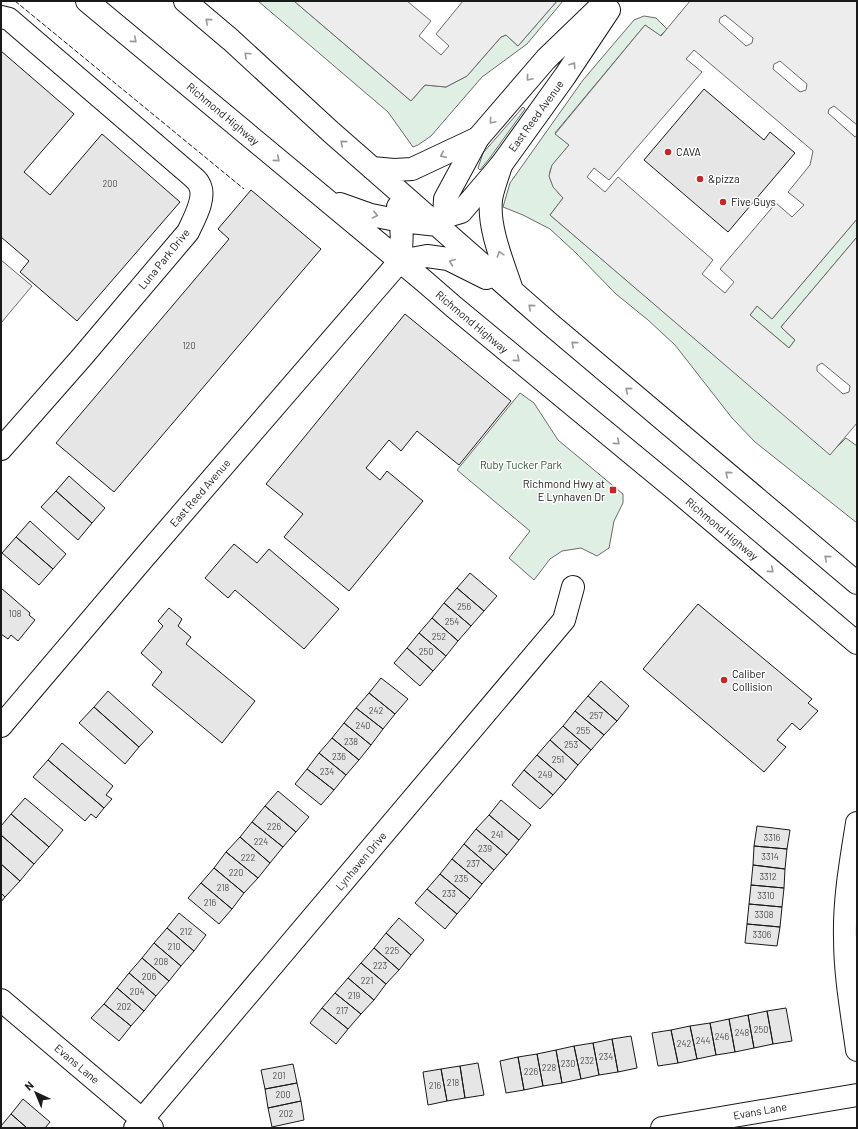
<svg xmlns="http://www.w3.org/2000/svg" width="858" height="1129" font-family="Barlow,sans-serif">
	<rect width="100%" height="100%" fill="#fff"/>
	<path fill="#e0efe3" stroke="#6a6a6a" d="M258 1H294L411 101 425 85 446 87 467 76 501 37 506 35 518 46 557 1H563L527 44 482 77 431 136 418 145 413 147 388 112Z
		M644 16 656 18 667 29 660 36 645 25 555 133 569 145C551 168 539 172 563 198L550 215 830 454 846 438 857 446V523L755 442 732 418 675 345 648 320 616 294 575 252 550 229 523 215 503 207 510 183 583 80 634 20Z
		M523 107 525 109 489 159 480 170 478 168 483 153Z
		M857 219V237L781 327 795 340 789 348 750 315 757 306 772 319Z
		M520 393 534 403 558 440 623 494V503L614 521 609 548 597 556 581 548 562 551 550 559 534 580 509 558 530 531 457 470Z"/>
	<path fill="#ededed" stroke="#6a6a6a" fill-rule="evenodd" d="M294 1H407L431 21 419 36 441 55 449 46 436 34 463 1H557L518 46 506 35 501 37 467 76 446 87 425 85 411 101Z
		M690 1H857V125L834 106 829 109 828 113 855 137 857 136V219L772 319 757 306 750 315 789 348 795 340 781 327 857 237V423L830 455 550 215 563 198 553 187 549 176 552 165 569 145 555 134 645 25 661 36ZM725 15 753 38 752 43 746 46 719 22 720 18ZM694 50 813 151 810 165 788 192 804 205 792 217 776 203 720 269 734 282 725 293 702 274 713 260 618 177 605 192 587 177 594 168 609 180 702 72 686 59ZM780 61 807 84 806 90 800 92 773 69 774 64ZM822 363 850 386 849 392 843 394 817 371V366Z
		M1 260 32 286 1 323Z"/>
	<path fill="#e6e6e6" stroke="#1a1a1a" d="M1 51 74 114 24 172 50 195 102 134 180 202 77 321 20 272 29 261 1 237Z
		M704 89 764 140 770 132 795 153 728 232 644 160Z
		M251 190 321 249 114 492 56 443 229 239 218 229Z
		M405 314 511 401 459 465 417 431 401 451 389 440 366 468 380 480 387 471 423 501 349 591 284 537 303 514 266 484Z
		M69 476 105 508 92 523 56 491Z
		M56 491 92 523 78 540 41 507Z
		M30 521 66 554 53 569 16 537Z
		M16 537 53 569 39 585 2 553Z
		M234 544 257 563 269 549 339 609 304 649 235 590 228 598 205 578Z
		M470 573 497 596 484 611 457 588Z
		M1 588 30 613 29 615 35 620 18 641 11 635 8 639 1 634Z
		M457 588 484 611 471 626 444 603Z
		M444 603 471 626 458 641 432 618Z
		M698 604 812 699 808 703 818 711 800 730 792 723 777 740 786 747 764 772 643 669Z
		M169 608 182 619 178 626 191 637 186 644 255 701 222 743 152 685 162 672 141 653 163 626 158 621Z
		M432 618 458 641 446 656 419 633Z
		M419 633 446 656 433 671 407 648Z
		M407 648 433 671 420 686 394 663Z
		M381 678 408 699 395 714 369 693Z
		M601 681 629 706 617 721 588 696Z
		M108 691 153 732 139 747 94 707Z
		M369 693 395 714 383 729 356 708Z
		M588 696 617 721 604 735 575 711Z
		M94 707 139 747 125 764 79 723Z
		M356 708 383 729 371 745 344 723Z
		M575 711 604 735 591 750 563 726Z
		M344 723 371 745 359 760 332 738Z
		M563 726 591 750 578 765 550 740Z
		M332 738 359 760 346 775 319 753Z
		M550 740 578 765 566 780 537 755Z
		M62 743 113 786 106 795 112 799 104 808 48 760Z
		M319 753 346 775 334 790 307 769Z
		M537 755 566 780 553 795 524 770Z
		M48 760 104 808 96 818 91 814 85 821 33 777Z
		M307 769 334 790 321 805 295 784Z
		M524 770 553 795 540 809 512 785Z
		M278 791 309 817 296 832 265 806Z
		M25 798 63 830 49 847 11 814Z
		M501 800 531 825 519 840 489 815Z
		M265 806 296 832 283 847 252 822Z
		M11 814 49 847 34 864 1 835V826Z
		M489 815 519 840 507 855 476 829Z
		M252 822 283 847 270 863 240 837Z
		M757 826 790 830 787 849 754 846Z
		M476 829 507 855 494 870 464 844Z
		M1 835 34 864 20 881 1 864Z
		M240 837 270 863 258 878 226 852Z
		M464 844 494 870 482 884 452 859Z
		M754 846 787 849 785 869 753 865Z
		M226 852 258 878 244 893 214 868Z
		M452 859 482 884 470 899 440 874Z
		M1 864 20 881 5 897 1 893Z
		M753 865 785 869 784 888 751 885Z
		M214 868 244 893 232 909 201 883Z
		M440 874 470 899 457 914 427 889Z
		M201 883 232 909 219 924 188 898Z
		M751 885 784 888 782 907 749 904Z
		M427 889 457 914 445 929 415 903Z
		M1 893 5 897 1 902Z
		M749 904 782 907 780 927 747 924Z
		M179 913 206 935 194 951 167 928Z
		M399 918 424 940 411 955 386 933Z
		M747 924 780 927 777 946 745 943Z
		M167 928 194 951 181 966 154 943Z
		M386 933 411 955 399 970 374 948Z
		M154 943 181 966 169 981 142 958Z
		M374 948 399 970 386 984 361 963Z
		M142 958 169 981 156 996 129 973Z
		M361 963 386 984 374 1000 348 978Z
		M129 973 156 996 144 1011 117 988Z
		M348 978 374 1000 361 1014 335 993Z
		M117 988 144 1011 131 1026 104 1004Z
		M335 993 361 1014 348 1029 322 1008Z
		M104 1004 131 1026 119 1041 91 1018Z
		M322 1008 348 1029 336 1044 310 1023Z
		M786 1008 792 1041 773 1044 767 1011Z
		M767 1011 773 1044 754 1048 748 1015Z
		M748 1015 754 1048 735 1052 729 1019Z
		M729 1019 735 1052 716 1055 710 1023Z
		M710 1023 716 1055 697 1059 690 1026Z
		M690 1026 697 1059 678 1063 671 1030Z
		M671 1030 678 1063 658 1066 652 1033Z
		M631 1036 637 1068 618 1072 612 1039Z
		M612 1039 618 1072 599 1075 593 1043Z
		M593 1043 599 1075 581 1079 574 1046Z
		M574 1046 581 1079 562 1083 556 1050Z
		M556 1050 562 1083 543 1086 537 1054Z
		M537 1054 543 1086 524 1090 518 1057Z
		M518 1057 524 1090 506 1093 500 1061Z
		M478 1063 484 1095 465 1098 460 1066Z
		M293 1064 297 1083 265 1089 261 1070Z
		M460 1066 465 1098 447 1101 441 1069Z
		M441 1069 447 1101 428 1105 423 1072Z
		M297 1083 301 1101 268 1108 265 1089Z
		M23 1099 50 1122 45 1128H27L11 1114Z
		M301 1101 304 1120 272 1127 268 1108Z
		M11 1114 27 1128H1V1126Z"/>
	<g fill="none" stroke-linecap="round" stroke-linejoin="round">
		<defs>
			<path id="street" d="M1 17 9 19 193 177C195 179 198 181 199 184 207 197 194 219 188 232L82 357 1 449
				M857 823C851 861 844 899 845 938 845 976 852 1013 857 1050
				M1 1000 152 1128
				M135 1128 564 620 573 587
				M662 1128 857 1095"/>
			<path id="secondary" d="M444 217 461 212 501 165 565 76 609 10
				M438 225 444 217 445 199 478 138 546 59 606 1
				M1 726 142 560 400 261"/>
			<path id="highway" d="M87 1 424 281 454 307 677 491 857 643
				M185 1 231 40 331 132 550 324 857 583
				M501 165C498 176 492 190 491 200 488 228 503 263 512 290
				M372 168 394 170 412 169 478 138
				M340 204 371 215 401 221 438 225
				M398 207C403 227 402 241 400 261
				M400 261 427 256 448 259 486 278"/>
		</defs>
		<use href="#street" stroke="#1a1a1a" stroke-width="24"/>
		<use href="#secondary" stroke="#1a1a1a" stroke-width="24"/>
		<use href="#highway" stroke="#1a1a1a" stroke-width="24"/>
		<use href="#street" stroke="#fff" stroke-width="22"/>
		<use href="#secondary" stroke="#fff" stroke-width="22"/>
		<use href="#highway" stroke="#fff" stroke-width="22"/>
		<path stroke="#1a1a1a" stroke-width="1" stroke-dasharray="5 2" stroke-linecap="butt" d="M15 1 244 189"/>
	</g>
	<defs><path id="oneway-chevron" d="M-2-3.5L2.5 0L-2 3.5" fill="none" stroke-width="1.6" stroke-linecap="round" stroke-linejoin="round"/></defs>
	<g stroke="#989898">
		<use href="#oneway-chevron" transform="translate(208 21) rotate(-140)"/>
		<use href="#oneway-chevron" transform="translate(134 40) rotate(40)"/>
		<use href="#oneway-chevron" transform="translate(247 55) rotate(-137)"/>
		<use href="#oneway-chevron" transform="translate(573 65) rotate(-56)"/>
		<use href="#oneway-chevron" transform="translate(529 78) rotate(130)"/>
		<use href="#oneway-chevron" transform="translate(492 121) rotate(130)"/>
		<use href="#oneway-chevron" transform="translate(343 143) rotate(-139)"/>
		<use href="#oneway-chevron" transform="translate(443 155) rotate(154)"/>
		<use href="#oneway-chevron" transform="translate(277 159) rotate(40)"/>
		<use href="#oneway-chevron" transform="translate(375 215) rotate(13)"/>
		<use href="#oneway-chevron" transform="translate(500 254) rotate(-108)"/>
		<use href="#oneway-chevron" transform="translate(452 262) rotate(-157)"/>
		<use href="#oneway-chevron" transform="translate(531 307) rotate(-139)"/>
		<use href="#oneway-chevron" transform="translate(574 344) rotate(-139)"/>
		<use href="#oneway-chevron" transform="translate(517 359) rotate(40)"/>
		<use href="#oneway-chevron" transform="translate(628 390) rotate(-140)"/>
		<use href="#oneway-chevron" transform="translate(617 442) rotate(40)"/>
		<use href="#oneway-chevron" transform="translate(728 474) rotate(-140)"/>
		<use href="#oneway-chevron" transform="translate(827 558) rotate(-140)"/>
		<use href="#oneway-chevron" transform="translate(771 570) rotate(40)"/>
	</g>
	<g fill="#c62828" stroke="#fff" stroke-width="1.5">
		<circle cx="668" cy="152" r="4"/>
		<circle cx="700" cy="179" r="4"/>
		<circle cx="723" cy="202" r="4"/>
		<rect x="609" y="486" width="8" height="8" rx="2"/>
		<circle cx="724" cy="680" r="4"/>
	</g>
	<g text-anchor="middle" stroke-width="3" stroke-linejoin="round" paint-order="stroke">
		<g font-size="9" fill="#4d4d4d">
			<text x="110" y="187">200</text>
			<text x="189" y="349">120</text>
			<text x="464" y="610">256</text>
			<text x="15" y="617">108</text>
			<text x="452" y="625">254</text>
			<text x="439" y="640">252</text>
			<text x="426" y="655">250</text>
			<text x="376" y="714">242</text>
			<text x="596" y="719">257</text>
			<text x="363" y="729">240</text>
			<text x="583" y="734">255</text>
			<text x="351" y="745">238</text>
			<text x="571" y="748">253</text>
			<text x="339" y="760">236</text>
			<text x="558" y="763">251</text>
			<text x="327" y="775">234</text>
			<text x="545" y="778">249</text>
			<text x="274" y="830">226</text>
			<text x="497" y="838">241</text>
			<text x="772" y="841">3316</text>
			<text x="261" y="845">224</text>
			<text x="485" y="852">239</text>
			<text x="770" y="860">3314</text>
			<text x="248" y="861">222</text>
			<text x="473" y="867">237</text>
			<text x="236" y="876">220</text>
			<text x="768" y="880">3312</text>
			<text x="461" y="882">235</text>
			<text x="223" y="891">218</text>
			<text x="449" y="897">233</text>
			<text x="766" y="899">3310</text>
			<text x="210" y="906">216</text>
			<text x="764" y="918">3308</text>
			<text x="186" y="935">212</text>
			<text x="762" y="938">3306</text>
			<text x="174" y="950">210</text>
			<text x="392" y="954">225</text>
			<text x="161" y="965">208</text>
			<text x="380" y="969">223</text>
			<text x="149" y="980">206</text>
			<text x="367" y="984">221</text>
			<text x="137" y="995">204</text>
			<text x="354" y="999">219</text>
			<text x="124" y="1010">202</text>
			<text x="342" y="1014">217</text>
			<text x="761" y="1033">250</text>
			<text x="742" y="1036">248</text>
			<text x="722" y="1040">246</text>
			<text x="703" y="1044">244</text>
			<text x="684" y="1047">242</text>
			<text x="606" y="1060">234</text>
			<text x="587" y="1064">232</text>
			<text x="568" y="1067">230</text>
			<text x="549" y="1071">228</text>
			<text x="531" y="1075">226</text>
			<text x="279" y="1079">201</text>
			<text x="453" y="1086">218</text>
			<text x="435" y="1089">216</text>
			<text x="283" y="1098">200</text>
			<text x="286" y="1117">202</text>
		</g>
		<g font-size="11" fill="#1a1a1a" stroke="#fff">
			<text transform="translate(223 114) rotate(40)" y="4">Richmond Highway</text>
			<text transform="translate(536 116) rotate(-54)" y="4">East Reed Avenue</text>
			<text transform="translate(164 259) rotate(-51)" y="4">Luna Park Drive</text>
			<text transform="translate(472 322) rotate(40)" y="4">Richmond Highway</text>
			<text transform="translate(200 493) rotate(-49)" y="4">East Reed Avenue</text>
			<text transform="translate(722 529) rotate(40)" y="4">Richmond Highway</text>
			<text transform="translate(361 861) rotate(-50)" y="4">Lynhaven Drive</text>
			<text transform="translate(77 1064) rotate(40)" y="4">Evans Lane</text>
			<text transform="translate(760 1111) rotate(-10)" y="4">Evans Lane</text>
		</g>
		<g font-size="11" fill="#1a1a1a" stroke="#fff" text-anchor="start">
			<text x="676" y="156">CAVA</text>
			<text x="708" y="183">&amp;pizza</text>
			<text x="731" y="206">Five Guys</text>
			<text x="605" y="488" text-anchor="end">Richmond Hwy at<tspan x="605" dy="13">E Lynhaven Dr</tspan></text>
			<text x="732" y="678">Caliber<tspan x="732" dy="13">Collision</tspan></text>
		</g>
		<g font-size="11" fill="#2b5a34" stroke="#fff">
			<text x="521" y="469">Ruby Tucker Park</text>
		</g>
	</g>
	<rect width="858" height="1129" fill="none" stroke="#1a1a1a" stroke-width="4"/>
	<g transform="translate(36 1093) rotate(316)" stroke="#ffffff" stroke-width="3" paint-order="stroke">
	<path d="M0-3L7 15L0 10L-7 15Z" fill="#1a1a1a"/>
	<text y="-6" font-size="11" font-weight="bold" text-anchor="middle" fill="#1a1a1a">N</text>
	</g>
</svg>
